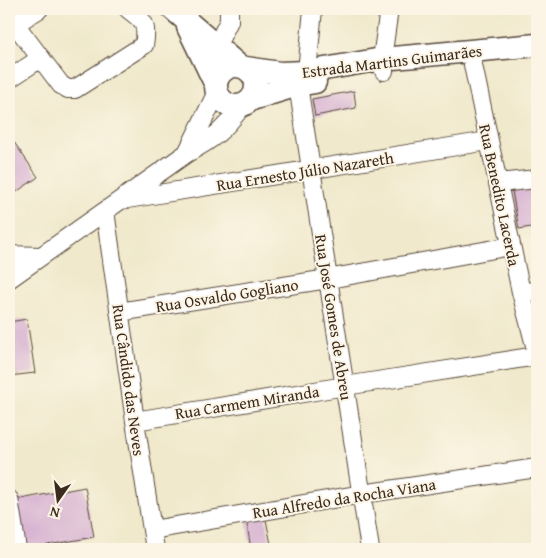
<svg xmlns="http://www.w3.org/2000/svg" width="546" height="558" font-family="'Gentium Book Plus',serif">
	<rect width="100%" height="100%" fill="#fcf5e5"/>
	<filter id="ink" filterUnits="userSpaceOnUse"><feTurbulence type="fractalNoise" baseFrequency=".02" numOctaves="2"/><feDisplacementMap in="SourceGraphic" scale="10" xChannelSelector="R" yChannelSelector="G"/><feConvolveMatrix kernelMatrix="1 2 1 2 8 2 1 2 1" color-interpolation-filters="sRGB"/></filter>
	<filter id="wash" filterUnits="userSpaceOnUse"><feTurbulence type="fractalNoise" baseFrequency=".0096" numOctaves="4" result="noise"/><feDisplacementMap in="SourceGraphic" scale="20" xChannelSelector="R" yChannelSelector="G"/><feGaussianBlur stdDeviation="1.12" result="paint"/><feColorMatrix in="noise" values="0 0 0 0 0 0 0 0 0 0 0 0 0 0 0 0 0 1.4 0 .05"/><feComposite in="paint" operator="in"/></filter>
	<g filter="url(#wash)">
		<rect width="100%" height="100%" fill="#f0e9cc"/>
		<g id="blocks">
			<path fill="#d5b0d1" d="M354 91 356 108 315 116 312 99Z
				M9 135 38 177 9 197Z
				M537 188V226L519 229 512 191Z
				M27 319 35 373 9 376V340H10L9 322Z
				M85 487 94 537 25 549 15 500Z
				M265 515 272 549H251L246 519Z"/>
		</g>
	</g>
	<g filter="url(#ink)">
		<use href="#blocks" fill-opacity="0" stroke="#564738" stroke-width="1"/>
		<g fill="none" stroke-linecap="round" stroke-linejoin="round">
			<defs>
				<path id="minor" d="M15 24 39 9
					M9 29 15 24 61 85 68 89H75L144 45C148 24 144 21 128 9
					M216 47 229 21V9
					M473 65 521 292 537 353
					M384 71 382 59 389 9
					M307 72 313 9
					M9 79 41 58
					M298 85 370 549
					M187 153 217 92
					M498 183 537 179
					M121 200 488 141
					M105 211 135 421 155 549
					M9 255 41 256
					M9 279 187 153C214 139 224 130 242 106
					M521 292 537 291
					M119 312 328 279 511 246
					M135 421 345 386 537 356
					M9 499 17 549
					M152 530 362 494 537 468"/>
				<path id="major" d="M173 9 239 66
					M188 27 216 85
					M216 86a20 20 0 1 1 40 0a20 20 0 1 1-40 0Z
					M246 68 280 73 307 72 382 59 537 45
					M252 99 298 85 315 82"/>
			</defs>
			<use href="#minor" stroke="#564738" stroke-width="20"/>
			<use href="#major" stroke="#564738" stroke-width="25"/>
			<use href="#minor" stroke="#fff" stroke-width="18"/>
			<use href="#major" stroke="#fff" stroke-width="22"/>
		</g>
	</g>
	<g text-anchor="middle" stroke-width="4" stroke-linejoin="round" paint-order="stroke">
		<g font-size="16" fill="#3b2a1e" stroke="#fcf5e5">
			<text transform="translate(392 61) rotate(-7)" y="6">Estrada Martins Guimarães</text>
			<text transform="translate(305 171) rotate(-9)" y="6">Rua Ernesto Júlio Nazareth</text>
			<text transform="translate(500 195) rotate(78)" y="6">Rua Benedito Lacerda</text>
			<text transform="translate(227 295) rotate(-9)" y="6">Rua Osvaldo Gogliano</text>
			<text transform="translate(334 317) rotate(81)" y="6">Rua José Gomes de Abreu</text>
			<text transform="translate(129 380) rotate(82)" y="6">Rua Cândido das Neves</text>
			<text transform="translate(247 402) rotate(-9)" y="6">Rua Carmem Miranda</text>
			<text transform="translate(344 498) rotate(-9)" y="6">Rua Alfredo da Rocha Viana</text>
		</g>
	</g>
	<rect width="546" height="558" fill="none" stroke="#fcf5e5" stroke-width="30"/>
	<g transform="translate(58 500) rotate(194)" stroke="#fcf5e5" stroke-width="4" paint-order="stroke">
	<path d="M0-4L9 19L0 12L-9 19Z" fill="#3b2a1e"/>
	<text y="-8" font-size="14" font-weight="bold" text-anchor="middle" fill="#3b2a1e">N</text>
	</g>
</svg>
